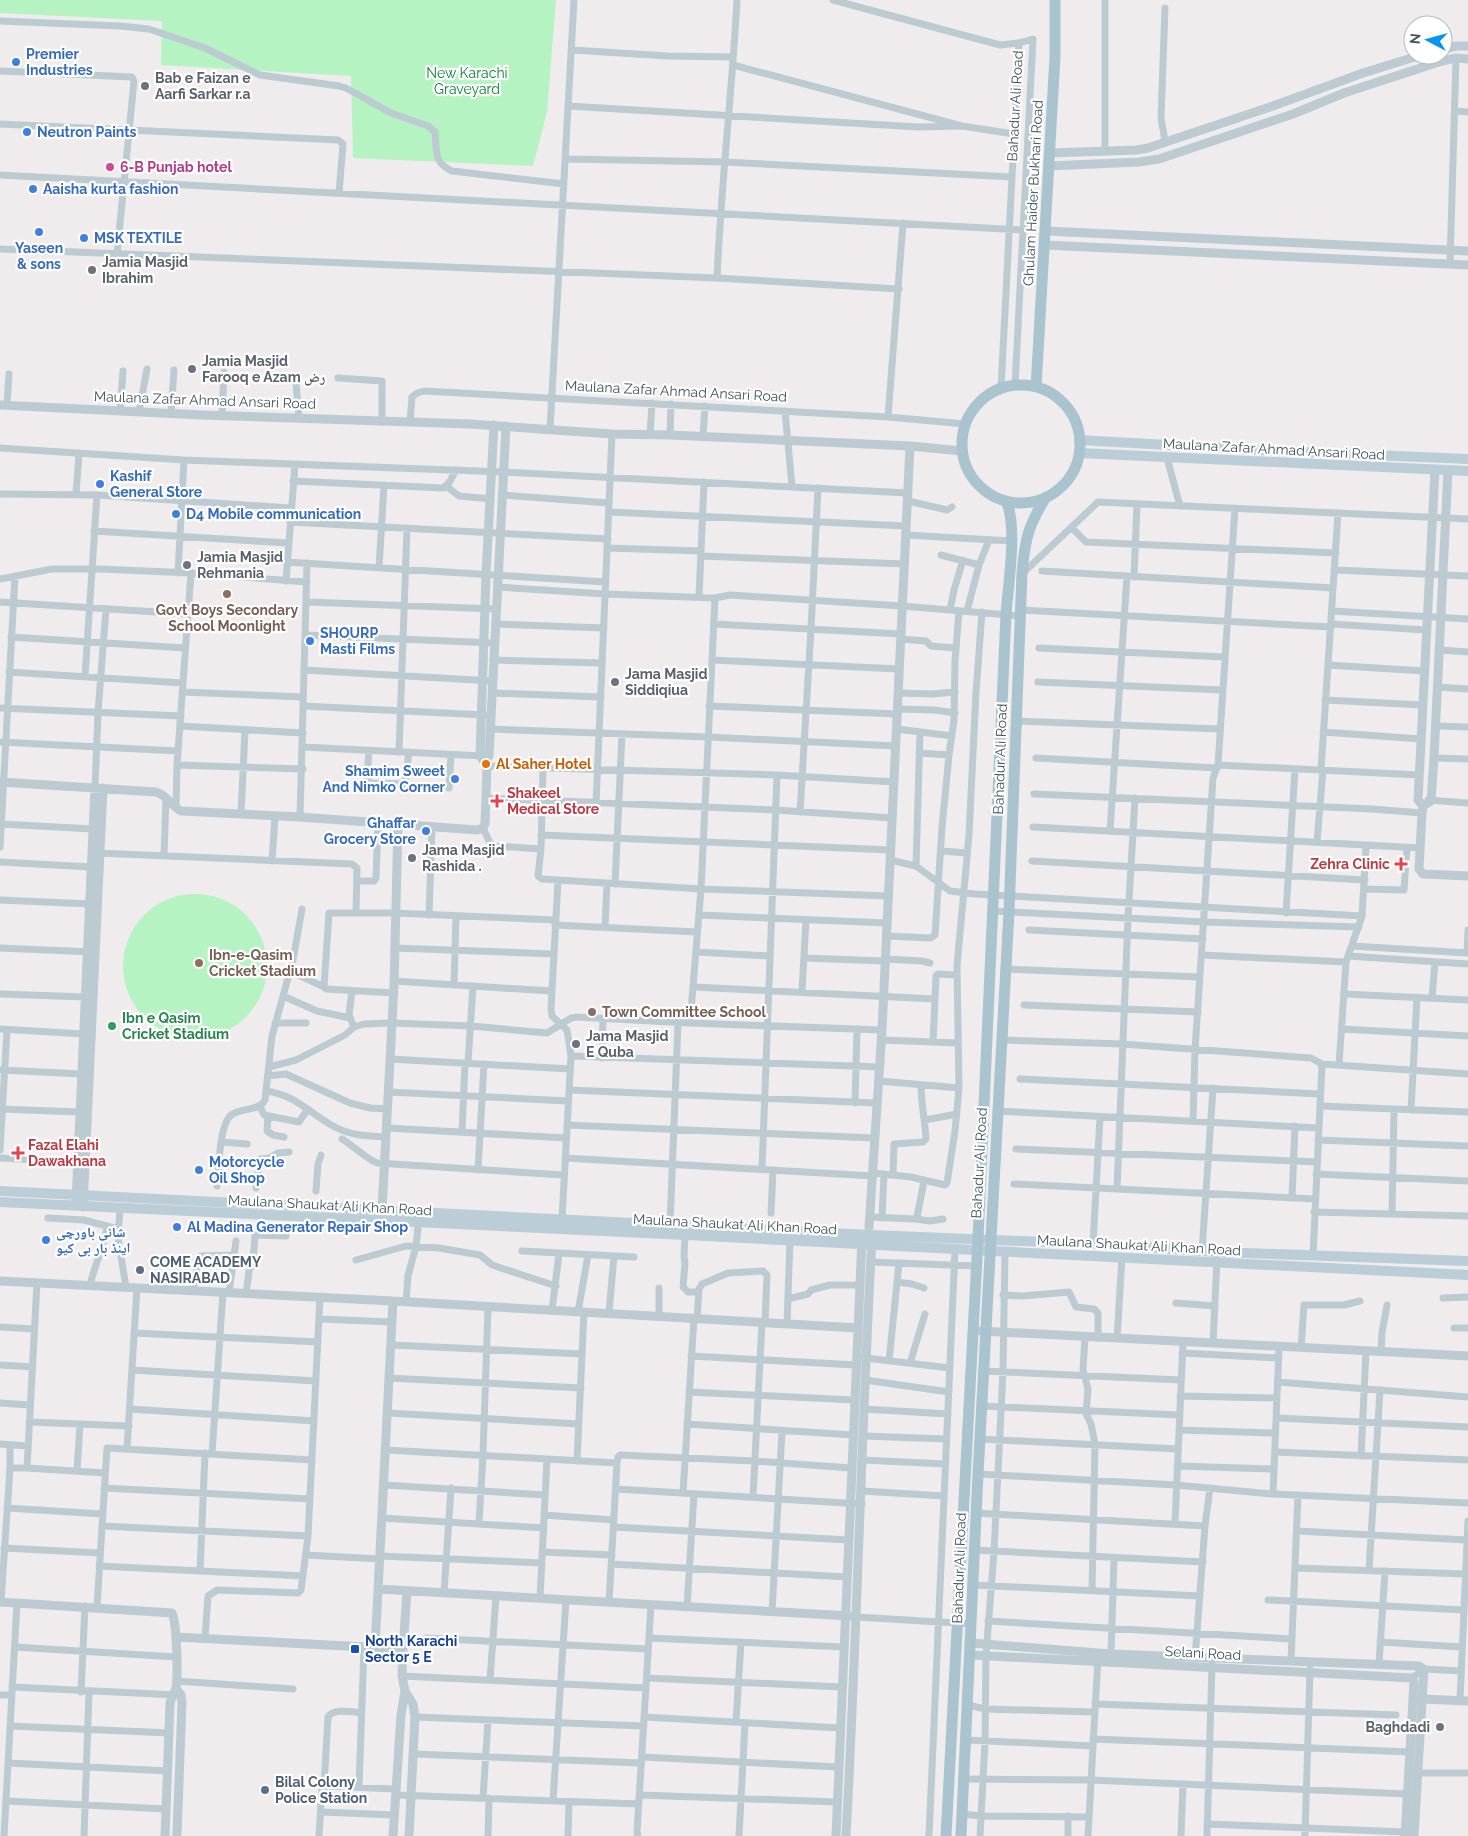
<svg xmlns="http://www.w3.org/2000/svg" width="1468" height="1836" font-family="Raleway,'Noto Naskh Arabic',sans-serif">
	<rect width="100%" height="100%" fill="#f0eced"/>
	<path fill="#b5f3c2" d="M0 0H556L547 112 533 166 353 158 351 76 161 65 162 21 0 13Z
		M123 966a72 72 0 1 1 144 0a72 72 0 1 1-144 0Z"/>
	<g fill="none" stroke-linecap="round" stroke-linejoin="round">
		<path stroke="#bbcbd1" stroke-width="7" d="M833 0 1000 45 1019 43 1033 39 1015 385
			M0 21 120 26 149 29 205 48 260 75 339 86 346 88 391 113 428 126 435 132C437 150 433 163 452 171L564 184
			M572 50 668 56 733 57
			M733 65 962 126 1014 134
			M0 71 132 77 134 81 117 254
			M568 106 918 127 962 126
			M1455 111 1468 112
			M0 124 338 140 343 144 339 193
			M1165 141 1161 118 1165 8
			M1105 152V0
			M566 159 724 162 1012 177
			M0 175 1023 230
			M0 249 717 278 899 289
			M1450 264 1456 58
			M717 278C721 185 732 93 737 0
			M338 378 382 381V420
			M296 383 299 418
			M1001 388 1019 43
			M7 405 9 374
			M120 411 123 371
			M785 411 792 486
			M139 412 147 369
			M171 413 174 370
			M222 415 224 372
			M888 417 903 223
			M410 422 412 397 417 393 424 391 888 417 965 424
			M550 429 574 0
			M650 435 652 403
			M670 435 671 404
			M703 437 705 406
			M0 448 184 460 504 472 908 493
			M1167 458 1180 506
			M293 481 443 488 449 483 456 470
			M446 486 459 496 491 499
			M0 494 97 495 291 508
			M76 495 79 453
			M502 495 609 503
			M908 501 947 510 952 507
			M609 512 906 526
			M290 522 608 539
			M1072 528 1086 542 1336 553
			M94 531 288 543
			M906 535 1012 541
			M607 548 701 551
			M941 555 979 565
			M701 556 905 564
			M286 562 606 582
			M379 568 384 485
			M1335 570 1468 576
			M1042 571 1333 588
			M178 573 184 460
			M1023 573 1098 502 1468 519
			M1134 577 1137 504
			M0 579 52 569H100L191 573 307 582
			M286 581 295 465
			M497 587 605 594 715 598 730 595 902 606 1020 616
			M699 597 704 482
			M0 602 188 614
			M306 602 496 609
			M950 610 954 590 963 560
			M1021 610 1331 627
			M967 611 979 565 989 540
			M1332 611 1468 619
			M495 624 604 628
			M714 624 901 634
			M1331 624 1426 630
			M305 635 494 643
			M11 637 185 648
			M901 639 926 641 931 646 955 648
			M1039 648 1224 657
			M1439 650 1468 652
			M493 660 602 663
			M712 660 899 669
			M1328 665 1424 671
			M304 670 492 681
			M9 672 183 683
			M85 676 97 495
			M1038 682 1222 690
			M1437 687 1468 689
			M182 692 303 697
			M492 693 601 697
			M898 693 932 694 955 692
			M1325 700 1423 705
			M303 706 485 715
			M709 706 897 714
			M0 708 181 716
			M898 709 935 710 955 713
			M1016 721 1220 729
			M180 726 303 733
			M1436 726 1468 727
			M490 729 708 737 896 746
			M897 729 952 736
			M1323 732 1421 739
			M0 742 178 751
			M303 747 483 756
			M369 750 367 779 370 783 405 784 409 752
			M399 752 407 528
			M919 753 949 755
			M1036 758 1217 768
			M1434 758 1468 759
			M177 765 303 769
			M1218 765 1419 775
			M487 766 777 775 894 782
			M1321 770 1338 513
			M95 788 98 712 106 609
			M449 788 451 755
			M1034 794 1372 809 1422 813
			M487 798 776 810 892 818
			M1428 800 1468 803
			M596 804 612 434
			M176 808 177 765 191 573
			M800 812 811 629 818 488
			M241 814 245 730
			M300 817 307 563
			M1 824 93 829
			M1033 827 1420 848
			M483 828 490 843 495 846 541 849 538 876 542 879 701 889 888 896
			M1110 831 1127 576
			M541 835 891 850
			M1317 842 1323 770
			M0 847 15 576
			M541 849 543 768
			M941 851 967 853
			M97 853 352 864 357 868 356 912
			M164 856 166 797
			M890 860 916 866 950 891 975 894 1362 916
			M272 861 275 816
			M1032 861 1365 880
			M0 862 91 867
			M916 866 920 732
			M357 881H374L376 878 378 823
			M558 881 551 1009 552 1016 567 1030 571 1056 562 1219
			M615 884 622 734
			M1364 889 1404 890 1407 848
			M0 900 90 904
			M993 911 1204 922 1359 927
			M1286 913 1295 769
			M429 915 432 827
			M699 915 887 923
			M555 925 697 932
			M605 927 607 884
			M1029 930 1203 939
			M887 936 931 938 935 935 942 827 949 755 954 720 955 661 959 611
			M1352 946 1468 953
			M0 948 93 952
			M395 948 553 954
			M696 952 769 956
			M1467 953 1468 930
			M1202 955 1346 962
			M1348 956 1468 964
			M804 958 885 961
			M885 959 922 961 930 963
			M1006 969 1200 977
			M290 971 324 987
			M394 981 551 991
			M454 985 456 916
			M693 987 935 999
			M352 991 349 1015 354 1027
			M802 991 806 920
			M394 993 326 989 324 987 329 913H395L555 920
			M0 994 86 997
			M1344 994 1468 1000
			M283 996 317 1011 350 1018
			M1432 998 1435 962
			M1024 1005 1198 1012
			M275 1023H306
			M690 1023 701 889 715 598
			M0 1029 84 1034
			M1342 1029 1468 1036
			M882 1040 958 1043
			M1001 1040 1122 1044 1311 1058 1322 1064 1468 1074
			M933 1042 936 976 938 974 957 975
			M571 1056 880 1067
			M602 1058 603 1019
			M390 1059 570 1069
			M468 1063 473 986
			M1339 1065 1346 962 1362 916 1366 846
			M269 1067 296 1060 345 1035 354 1027 364 1024 392 1023 471 1026 547 1033 571 1018 576 1017 690 1023 882 1030
			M0 1070 82 1074
			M268 1076 286 1074 350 1103 370 1108 388 1109
			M1020 1079 1320 1094
			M879 1081 959 1088
			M569 1090 877 1103
			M266 1091C298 1095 310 1115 337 1128 352 1136 370 1136 386 1137
			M389 1092 568 1101
			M855 1103 857 1029
			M260 1106 264 1115 299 1122 308 1109
			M1320 1106 1468 1112
			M0 1109 79 1112
			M1411 1110 1417 997
			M997 1111 1319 1128
			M268 1116 267 1131 273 1135 284 1137
			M925 1120 957 1114
			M1193 1121 1195 1050 1213 778 1218 765 1235 508
			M567 1125 875 1138
			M387 1128 566 1138
			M462 1132 465 1063
			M342 1139C354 1146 365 1158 377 1163L564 1175
			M1318 1140 1468 1146
			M222 1142 247 1144
			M1016 1149 1317 1162
			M0 1150 7 1030
			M0 1158 77 1162
			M565 1158 873 1176
			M762 1169 777 775
			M478 1170 484 1064
			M873 1173 911 1177 945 1185 947 1183 955 1131 959 1088 957 966 969 835 976 692 982 612
			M1316 1174 1468 1181
			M893 1175 894 1144 923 1142 926 1139C925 1120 921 1103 921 1085
			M1014 1184 1315 1199
			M217 1186C219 1170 219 1127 230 1116 239 1107 259 1112 265 1100L272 1036 293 960 302 909
			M256 1188 260 1159 269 1158 278 1153 289 1152
			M1117 1189 1128 918 1135 798
			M316 1191 318 1164 321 1155
			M1292 1198 1295 1126
			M120 1208 118 1238 126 1287
			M1314 1212 1468 1216
			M771 1213 773 1170
			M1392 1214 1394 1109
			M870 1217 915 1219 917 1217 924 1181
			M48 1218 84 1220 118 1229
			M882 1218 884 1174
			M915 1219 930 1221 943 1219
			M670 1225 678 1023
			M685 1235 684 1256 685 1264 683 1287 688 1292H699
			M1093 1244 1100 1117
			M522 1251 634 1257
			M1202 1251 1213 1088
			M1313 1256 1322 1064
			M356 1260 406 1246 439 1248 480 1255 492 1265 556 1286
			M871 1262 976 1266
			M897 1282 912 1284 924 1288
			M90 1286C94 1265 104 1248 107 1227
			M659 1288V1316
			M193 1291 199 1257 201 1256 234 1255
			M229 1293 236 1241
			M246 1294 249 1271 253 1263 255 1235 286 1236
			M1003 1295 1023 1296 1069 1292 1076 1307 1094 1309 1098 1313V1338
			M1443 1298 1468 1297
			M788 1299 808 1294 811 1290 830 1285H860
			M406 1302 408 1276 416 1246 419 1219
			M1176 1303 1215 1306
			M552 1310 559 1254
			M578 1312 588 1255
			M609 1313 614 1256
			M319 1319 392 1322
			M697 1319 699 1289 702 1284 728 1273 763 1271 767 1275 765 1323
			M787 1324 790 1241
			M0 1327 34 1329
			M1454 1328H1468
			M134 1333 318 1342
			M1085 1337 1083 1370 1088 1389 1086 1414 1091 1424 1095 1444 1092 1590
			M1117 1339 1122 1257
			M1213 1343 1217 1259
			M391 1345 582 1354
			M1301 1348 1304 1305H1344L1360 1301
			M1381 1352 1382 1333 1387 1305
			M1182 1353 1279 1358
			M691 1356 856 1365
			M857 1357 950 1368
			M889 1361 899 1263
			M910 1363 925 1314
			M0 1365 32 1367
			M132 1370 316 1381
			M983 1371 1181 1380
			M389 1378 581 1388
			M865 1380 949 1392
			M1278 1382 1468 1397
			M689 1392 854 1400
			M1180 1396 1277 1398
			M0 1403 30 1405
			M981 1406 1180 1415
			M130 1409 314 1421
			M864 1409 948 1414
			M388 1413 579 1424
			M1276 1418 1468 1427
			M29 1422 129 1426
			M687 1424 853 1435
			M1179 1430 1275 1433
			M864 1436 946 1439
			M980 1439 1178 1449
			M0 1444 28 1446
			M127 1448 137 1288
			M386 1450 617 1463
			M1275 1452 1468 1460
			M212 1454 223 1292
			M1361 1456 1366 1351
			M863 1460 945 1464
			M577 1461 584 1312
			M1177 1466 1274 1469
			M10 1468V1445
			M27 1468 37 1283
			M77 1471 80 1424
			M978 1474 1176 1485 1273 1494 1468 1503
			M384 1485 545 1495
			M104 1488 310 1499
			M616 1489 862 1504
			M862 1491 944 1496
			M683 1493 694 1318
			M1273 1494 1279 1347
			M753 1497 762 1322
			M7 1508 102 1514
			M976 1513 1205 1526
			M544 1515 614 1520
			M382 1518 544 1528
			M479 1523 483 1455 488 1307
			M1175 1523 1183 1342
			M102 1526 308 1536
			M614 1527 848 1540
			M1297 1531 1467 1540
			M4 1548 100 1553
			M975 1550 1203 1562
			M542 1552 612 1555
			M306 1555 380 1559
			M380 1556 542 1563
			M611 1564 847 1577
			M99 1566 303 1576
			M1295 1568 1465 1574
			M1369 1570 1380 1390
			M200 1571 205 1453
			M973 1585 1200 1596
			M444 1593 451 1488
			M540 1598 547 1459
			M1268 1600 1464 1610
			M1 1602 10 1468H27L105 1473
			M609 1602 617 1463 618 1457 620 1455 754 1461 851 1468
			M97 1607 107 1448 312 1460
			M687 1607 694 1494
			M772 1612 782 1431
			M857 1617 972 1624
			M988 1621 1292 1639
			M205 1638 208 1596 217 1590 298 1593 301 1590 308 1536 320 1297
			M426 1638 648 1649
			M649 1638 844 1647
			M1380 1642 1462 1647
			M15 1647 176 1657
			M1111 1654 1114 1559
			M1195 1658 1205 1526 1210 1488
			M1291 1661 1298 1495
			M1379 1664 1385 1571
			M402 1676 646 1688
			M647 1678 842 1687
			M1412 1678 1424 1669 1461 1671
			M490 1680 496 1596
			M176 1681 293 1689
			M12 1687 177 1695
			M81 1692 85 1606
			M0 1695H12
			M1460 1700 1468 1521
			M1095 1704 1396 1715
			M968 1705 985 1709 1094 1712
			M415 1717 644 1726
			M644 1717 840 1728
			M736 1722 741 1642
			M10 1726 170 1733
			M1093 1739 1410 1752
			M966 1740 1093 1746
			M414 1754 641 1763
			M642 1757 838 1767
			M8 1763 168 1771
			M1417 1773H1468
			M964 1779 1091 1780 1407 1794
			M324 1786 328 1717C334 1708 351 1712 362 1713
			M359 1787 364 1647
			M396 1795 639 1804
			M640 1795 837 1802
			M483 1798 488 1720
			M6 1801 166 1809
			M553 1801 566 1600
			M321 1812 394 1815
			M962 1814 981 1816 1089 1817
			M1207 1824 1405 1832
			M4 1836 17 1603
			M84 1836 89 1692
			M319 1836 322 1788 324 1786 396 1789
			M488 1836 489 1798
			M568 1836 569 1802
			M638 1836 637 1832 651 1605
			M739 1836 745 1723
			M929 1836 955 1250
			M980 1836 985 1742 986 1655 994 1552 1003 1371 1005 1253
			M1068 1836V1816
			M1088 1836 1098 1657
			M1181 1836 1183 1784
			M1207 1836 1212 1664
			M1305 1836 1310 1669"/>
		<path stroke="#bbcbd1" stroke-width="9" d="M1443 49 1456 46H1468
			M1050 153 1137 150 1148 148 1270 107 1363 73 1421 55
			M1049 166 1139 162 1159 159 1293 114 1344 93 1442 61 1456 58 1468 59
			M1046 231 1468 251
			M1045 245 1468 265
			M0 405 201 415 470 424 612 434 670 435 910 446 962 451
			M1448 470 1434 758 1431 801 1423 806 1422 813 1419 869 1423 874 1468 876
			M485 762 489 756 506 426
			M0 782 156 792C167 795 171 806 181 811L300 817 477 830 483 828 485 824 487 766 480 756 486 574 494 425
			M1423 806 1418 800 1435 470
			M76 1201 95 788
			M83 1207 103 788
			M382 1210 394 986 398 824
			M869 1227 882 1030 910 446
			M0 1281 393 1301 858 1328
			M981 1331 1468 1356
			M378 1589 850 1616
			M0 1602 172 1613C177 1623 178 1675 176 1688 175 1693 171 1698 170 1703L165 1836
			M176 1637 403 1649
			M971 1643 1111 1654 1419 1666 1424 1669 1414 1836
			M375 1648 393 1301
			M971 1655 1412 1678 1414 1682 1413 1699 1405 1836
			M176 1689 181 1695 182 1703 177 1836
			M405 1691 413 1704 415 1717 409 1836
			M1421 1699 1468 1701
			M393 1836 401 1715 405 1691 402 1676 403 1649 407 1591
			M836 1836 862 1239
			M846 1836C857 1637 861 1437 872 1238"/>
		<path stroke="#bbcdd6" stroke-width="10" d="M1079 440 1275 451 1468 459
			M1079 453 1468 471
			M0 1191 872 1235 1093 1244 1218 1252 1468 1261
			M0 1202C229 1214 458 1223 686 1235 947 1249 1207 1262 1468 1275"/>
		<path stroke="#a9c3cf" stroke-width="11" d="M962 444a59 59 0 1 1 118 0a59 59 0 1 1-118 0Z
			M1036 387 1055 57V0
			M946 1836 978 1239 1006 614C1008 585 1018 526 1006 501
			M961 1836 978 1474 1009 912 1022 573C1025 539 1028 526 1046 497"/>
	</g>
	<g fill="#3f7fe0" stroke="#fff" stroke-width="2">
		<circle cx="16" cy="62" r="5"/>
		<circle cx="27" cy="132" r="5"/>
		<circle cx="33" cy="189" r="5"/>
		<circle cx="39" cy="232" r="5"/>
		<circle cx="84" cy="238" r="5"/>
		<circle cx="100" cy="484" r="5"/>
		<circle cx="176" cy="514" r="5"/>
		<circle cx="310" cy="641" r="5"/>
		<circle cx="455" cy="779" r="5"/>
		<circle cx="426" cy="831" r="5"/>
		<circle cx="199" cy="1170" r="5"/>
		<circle cx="177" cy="1227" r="5"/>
		<circle cx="46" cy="1240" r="5"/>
	</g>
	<g fill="#6b7280" stroke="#fff" stroke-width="2">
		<circle cx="145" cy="86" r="5"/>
		<circle cx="92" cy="270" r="5"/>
		<circle cx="192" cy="369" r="5"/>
		<circle cx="187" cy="565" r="5"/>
		<circle cx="615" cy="682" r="5"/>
		<circle cx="412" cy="858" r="5"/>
		<circle cx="576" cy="1044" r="5"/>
		<circle cx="1440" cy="1727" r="5"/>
	</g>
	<circle fill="#d1479c" stroke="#fff" stroke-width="2" cx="110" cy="167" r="5"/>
	<g fill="#8d6e63" stroke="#fff" stroke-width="2">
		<circle cx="227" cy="594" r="5"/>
		<circle cx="199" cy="963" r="5"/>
		<circle cx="592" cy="1012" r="5"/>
	</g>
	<circle fill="#e8710a" stroke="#fff" stroke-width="2" cx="486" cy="764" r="5"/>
	<g fill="#e0444e" stroke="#fff" stroke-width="2">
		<path d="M494.5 793.5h5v5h5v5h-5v5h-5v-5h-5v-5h5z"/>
		<path d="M1398.5 856.5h5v5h5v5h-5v5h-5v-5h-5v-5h5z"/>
		<path d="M15.5 1145.5h5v5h5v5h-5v5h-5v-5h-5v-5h5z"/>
	</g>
	<circle fill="#2e9e5b" stroke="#fff" stroke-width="2" cx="112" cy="1026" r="5"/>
	<g fill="#5c6f8a" stroke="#fff" stroke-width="2">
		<circle cx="140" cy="1270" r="5"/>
		<circle cx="265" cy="1790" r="5"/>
	</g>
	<rect fill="#1a4fb4" stroke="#fff" stroke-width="2" x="350" y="1644" width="10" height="10" rx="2.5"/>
	<g text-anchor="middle" stroke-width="4.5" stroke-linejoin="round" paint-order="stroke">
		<g font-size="14" font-weight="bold" fill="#366cbe" stroke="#fff" text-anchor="start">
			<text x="26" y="59">Premier<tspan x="26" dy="16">Industries</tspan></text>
			<text x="37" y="137">Neutron Paints</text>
			<text x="43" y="194">Aaisha kurta fashion</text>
			<text x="94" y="243">MSK TEXTILE</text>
			<text x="39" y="253" text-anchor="middle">Yaseen<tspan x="39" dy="16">&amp; sons</tspan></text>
			<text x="110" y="481">Kashif<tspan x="110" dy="16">General Store</tspan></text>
			<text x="186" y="519">D4 Mobile communication</text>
			<text x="320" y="638">SHOURP<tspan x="320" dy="16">Masti Films</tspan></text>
			<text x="445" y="776" text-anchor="end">Shamim Sweet<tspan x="445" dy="16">And Nimko Corner</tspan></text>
			<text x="416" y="828" text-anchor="end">Ghaffar<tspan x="416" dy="16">Grocery Store</tspan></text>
			<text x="209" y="1167">Motorcycle<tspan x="209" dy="16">Oil Shop</tspan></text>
			<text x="187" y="1232">Al Madina Generator Repair Shop</text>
			<text x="56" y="1237">شانی باورچی<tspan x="56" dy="16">اینڈ بار بی کیو</tspan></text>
		</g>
		<g font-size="14" fill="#0d8333" stroke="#fff">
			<text x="467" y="78">New Karachi<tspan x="467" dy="16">Graveyard</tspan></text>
		</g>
		<g font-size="14" font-weight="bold" fill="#5b616d" stroke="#fff" text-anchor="start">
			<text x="155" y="83">Bab e Faizan e<tspan x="155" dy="16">Aarfi Sarkar r.a</tspan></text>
			<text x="102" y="267">Jamia Masjid<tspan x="102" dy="16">Ibrahim</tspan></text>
			<text x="202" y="366">Jamia Masjid<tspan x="202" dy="16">Farooq e Azam رض</tspan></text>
			<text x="197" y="562">Jamia Masjid<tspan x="197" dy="16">Rehmania</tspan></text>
			<text x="625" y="679">Jama Masjid<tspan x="625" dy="16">Siddiqiua</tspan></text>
			<text x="422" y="855">Jama Masjid<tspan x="422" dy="16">Rashida .</tspan></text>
			<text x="586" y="1041">Jama Masjid<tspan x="586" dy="16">E Quba</tspan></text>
			<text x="1430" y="1732" text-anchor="end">Baghdadi</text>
		</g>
		<g font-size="14" fill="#43545c" stroke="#fff">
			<text transform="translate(1015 106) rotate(-87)" y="5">Bahadur Ali Road</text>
			<text transform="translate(1033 193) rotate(-87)" y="5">Ghulam Haider Bukhari Road</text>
			<text transform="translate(676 391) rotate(3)" y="5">Maulana Zafar Ahmad Ansari Road</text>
			<text transform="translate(205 400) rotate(2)" y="5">Maulana Zafar Ahmad Ansari Road</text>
			<text transform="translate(1274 449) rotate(3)" y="5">Maulana Zafar Ahmad Ansari Road</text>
			<text transform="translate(1000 759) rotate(-88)" y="5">Bahadur Ali Road</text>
			<text transform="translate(979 1163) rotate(-87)" y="5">Bahadur Ali Road</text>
			<text transform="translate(330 1205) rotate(3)" y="5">Maulana Shaukat Ali Khan Road</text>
			<text transform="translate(735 1224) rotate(3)" y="5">Maulana Shaukat Ali Khan Road</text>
			<text transform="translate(1139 1245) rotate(3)" y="5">Maulana Shaukat Ali Khan Road</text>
			<text transform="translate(959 1568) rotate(-88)" y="5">Bahadur Ali Road</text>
			<text transform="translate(1203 1653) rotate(3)" y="5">Selani Road</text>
		</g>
		<g font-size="14" font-weight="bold" fill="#b23c85" stroke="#fff" text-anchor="start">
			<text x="120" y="172">6-B Punjab hotel</text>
		</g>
		<g font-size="14" font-weight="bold" fill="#785e54" stroke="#fff" text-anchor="start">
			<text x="227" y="615" text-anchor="middle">Govt Boys Secondary<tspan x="227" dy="16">School Moonlight</tspan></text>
			<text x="209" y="960">Ibn-e-Qasim<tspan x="209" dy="16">Cricket Stadium</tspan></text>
			<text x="602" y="1017">Town Committee School</text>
		</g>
		<g font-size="14" font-weight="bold" fill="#c56008" stroke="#fff" text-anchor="start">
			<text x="496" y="769">Al Saher Hotel</text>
		</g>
		<g font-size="14" font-weight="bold" fill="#be3a42" stroke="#fff" text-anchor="start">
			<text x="507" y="798">Shakeel<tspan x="507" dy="16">Medical Store</tspan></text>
			<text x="1390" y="869" text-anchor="end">Zehra Clinic</text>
			<text x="28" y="1150">Fazal Elahi<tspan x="28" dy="16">Dawakhana</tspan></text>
		</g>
		<g font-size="14" font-weight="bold" fill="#27864d" stroke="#fff" text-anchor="start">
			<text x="122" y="1023">Ibn e Qasim<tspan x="122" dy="16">Cricket Stadium</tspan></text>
		</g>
		<g font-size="14" font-weight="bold" fill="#4e5e75" stroke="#fff" text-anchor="start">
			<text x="150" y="1267">COME ACADEMY<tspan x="150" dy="16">NASIRABAD</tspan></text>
			<text x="275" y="1787">Bilal Colony<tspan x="275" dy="16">Police Station</tspan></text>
		</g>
		<g font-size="14" font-weight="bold" fill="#164399" stroke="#fff" text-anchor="start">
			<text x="365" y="1646">North Karachi<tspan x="365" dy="16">Sector 5 E</tspan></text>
		</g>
	</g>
	<g transform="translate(1428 40) rotate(276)"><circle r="24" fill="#ffffff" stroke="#b4bbbe"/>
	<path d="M0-4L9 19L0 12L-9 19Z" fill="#0796ef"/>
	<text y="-8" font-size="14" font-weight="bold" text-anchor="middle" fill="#43545c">N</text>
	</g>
</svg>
